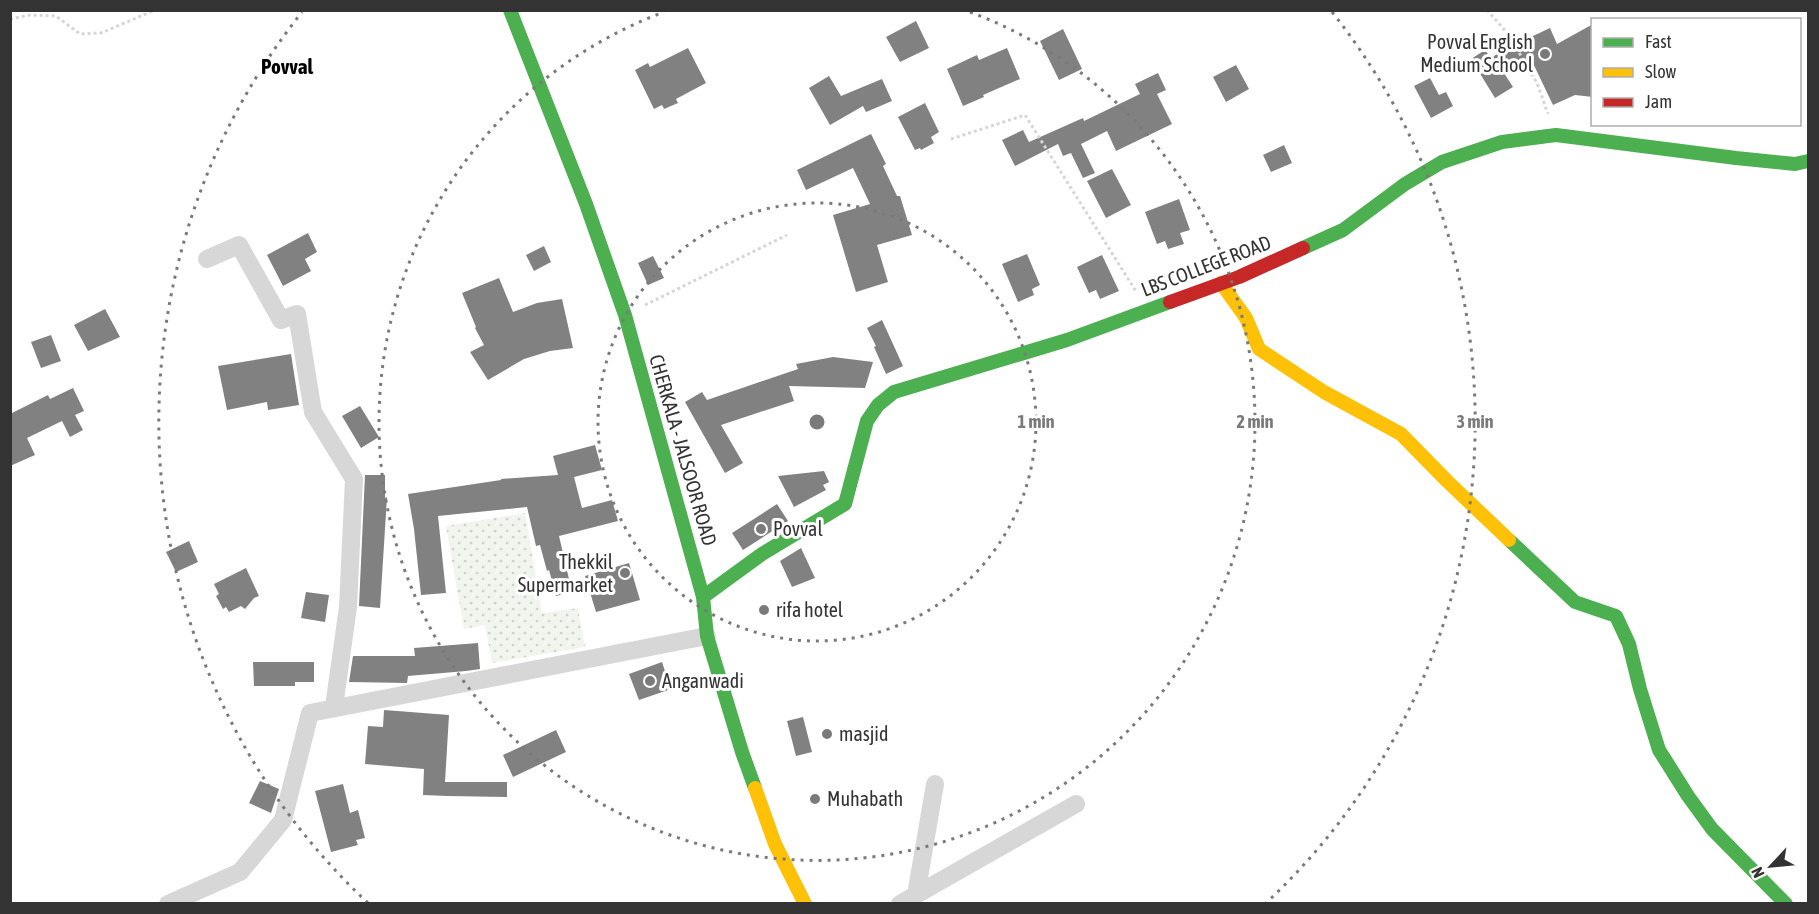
<svg xmlns="http://www.w3.org/2000/svg" width="1819" height="914" font-family="'Asap Condensed',sans-serif">
	<defs>
		<pattern id="park-dots" width="8" height="8" patternUnits="userSpaceOnUse" patternTransform="scale(1.5)"><rect width="8" height="8" fill="#f1f5ed"/><path d="M2 2h.1M6 6h.1" fill="none" stroke="#cfd2cc" stroke-width="1.8" stroke-linecap="round"/></pattern>
	</defs>
	<rect width="100%" height="100%" fill="#fff"/>
	<path fill="url(#park-dots)" d="M525 513 542 613 578 608 585 647 492 663 485 625 464 629 446 526Z"/>
	<path fill="#818181" d="M916 21 929 48 900 62 886 37Z
		M1593 24V97L1575 95 1553 105 1530 57 1504 73 1513 87 1495 98 1471 59 1485 50 1491 58 1505 49 1550 28 1557 44Z
		M1063 29 1082 69 1059 80 1040 41Z
		M688 48 706 83 676 99 678 103 664 109 662 105 654 109 635 70 648 63 650 67Z
		M1007 48 1020 79 983 95 984 97 963 106 947 69 977 55 979 60Z
		M1236 65 1249 89 1226 102 1213 77Z
		M1158 73 1166 90 1157 94 1172 124 1116 151 1107 131 1081 144 1095 173 1083 178 1071 153 1063 156 1058 144 1015 166 1002 140 1023 130 1029 142 1083 118 1084 121 1140 94 1135 84Z
		M829 76 841 96 882 79 892 101 866 112 863 106 830 125 809 88Z
		M1430 78 1439 95 1446 92 1453 106 1431 118 1414 86Z
		M925 103 939 132 931 137 934 143 921 150 920 148 915 150 898 117Z
		M871 134 886 164 883 166 897 196H900L912 235 877 245 888 282 856 292 833 215 870 204 853 168 806 190 797 170Z
		M1284 145 1292 163 1271 172 1263 155Z
		M1112 169 1131 205 1106 218 1087 181Z
		M1179 199 1190 230 1180 233 1184 244 1168 249 1165 241 1157 244 1145 212Z
		M308 233 317 252 305 259 311 271 283 286 267 255Z
		M544 246 551 262 534 271 526 255Z
		M1027 254 1040 285 1032 289 1034 295 1018 302 1002 264Z
		M1102 255 1119 291 1100 299 1096 290 1089 293 1077 267Z
		M653 256 664 278 648 285 638 263Z
		M499 278 513 312 537 303 562 299 573 348 550 351 524 359 488 380 470 352 484 345 475 328 476 327 462 293Z
		M105 309 120 337 88 351 74 325Z
		M882 320 903 366 886 374 874 347 876 346 867 328Z
		M51 335 61 361 41 368 31 342Z
		M291 354 299 405 268 410 267 402 227 410 218 366Z
		M833 357 873 362 865 388 789 386 794 401 721 425 743 463 725 473 685 402 702 392 707 400 798 369 796 364Z
		M73 388 84 411 75 415 83 430 70 437 62 421 27 438 35 455 10 466V414L48 395 50 399Z
		M360 406 379 437 361 448 342 416Z
		M595 445 602 470 574 477 582 508 612 500 618 521 559 536 572 592 556 596 549 570 547 571 540 545 536 546 527 507 438 516 446 593 421 595 414 529 408 494 501 480V479L558 475 553 456Z
		M824 471 829 482 823 485 826 490 794 507 778 476Z
		M365 475H385V498L387 497 380 608 359 606Z
		M777 504 788 521 743 550 732 533Z
		M189 541 198 562 176 572 166 552Z
		M801 548 815 578 792 587 780 561Z
		M629 563 640 600 596 612 585 576Z
		M246 568 259 596 254 598 245 609 241 606 229 612 226 607 223 609 216 596 219 594 214 584Z
		M306 592 329 595 325 622 301 618Z
		M478 643 480 669 466 671 408 676 407 683 349 682 353 656H415L414 648Z
		M253 662H314V682H295V686H254Z
		M662 662 671 689 639 700 629 674Z
		M384 710 449 715 445 782H507V797L447 796 423 795 424 769 365 764 368 726 383 727Z
		M803 717 812 752 796 756 787 721Z
		M556 730 566 752 513 777 503 755Z
		M260 781 279 789 271 813 249 803Z
		M343 784 350 813 358 810 365 838 356 840 358 845 331 852 315 791Z"/>
	<g fill="none" stroke-linecap="round" stroke-linejoin="round">
		<path stroke="#d6d6d6" stroke-width="3" stroke-dasharray="3 3" stroke-linecap="butt" d="M1487 10 1508 34 1537 83 1548 114
			M10 19 30 15 56 16 80 34 101 33 155 10
			M951 139 1025 115 1137 293
			M645 305 787 235"/>
		<path stroke="#d7d7d7" stroke-width="18" d="M207 259 239 245 281 320 297 314 313 412 354 479 348 607 334 707
			M916 895 935 784
			M168 904 240 872 283 820 310 713 707 636
			M900 904 1076 804"/>
		<path stroke="#4caf50" stroke-width="14" d="M510 10 586 204 625 315 703 597 707 636 742 752 755 788
			M1303 248 1343 230 1405 184 1442 162 1502 142 1556 135 1736 158 1795 164 1808 161
			M1509 540 1575 602 1616 616 1629 644 1640 689 1659 750 1688 796 1712 829 1786 904
			M703 597 762 554 845 504 867 421 878 405 894 392 1067 340 1170 302"/>
		<path stroke="#ffc107" stroke-width="14" d="M1221 283 1246 318 1259 349 1324 392 1401 434 1447 481 1509 540
			M755 788 775 844 805 904"/>
		<path stroke="#c62828" stroke-width="14" d="M1170 302 1239 277 1303 248"/>
	</g>
	<g fill="none" stroke="#7a7a7a" stroke-width="3" stroke-dasharray="3 6">
		<circle cx="817" cy="422" r="219"/>
		<path d="M970 12A438 438 0 1 1 664 12"/>
		<path d="M368 903A658 658 0 0 1 302 12M1332 12A658 658 0 0 1 1266 903"/>
	</g>
	<g fill="#7a7a7a" stroke="#fff" stroke-width="2">
		<circle cx="1545" cy="54" r="6"/>
		<circle cx="761" cy="529" r="6"/>
		<circle cx="625" cy="573" r="6"/>
		<circle cx="764" cy="610" r="6"/>
		<circle cx="650" cy="681" r="6"/>
		<circle cx="827" cy="734" r="6"/>
		<circle cx="815" cy="799" r="6"/>
	</g>
	<g text-anchor="middle" stroke-width="6" stroke-linejoin="round" paint-order="stroke">
		<g font-size="20" fill="#333" stroke="#fff" text-anchor="start">
			<text x="1533" y="49" text-anchor="end">Povval English<tspan x="1533" dy="23">Medium School</tspan></text>
			<text x="773" y="536">Povval</text>
			<text x="613" y="569" text-anchor="end">Thekkil<tspan x="613" dy="23">Supermarket</tspan></text>
			<text x="776" y="617">rifa hotel</text>
			<text x="662" y="688">Anganwadi</text>
			<text x="839" y="741">masjid</text>
			<text x="827" y="806">Muhabath</text>
		</g>
		<g font-size="20" fill="#333" stroke="#fff">
			<text transform="translate(1206 266) rotate(-21)" y="7">LBS COLLEGE ROAD</text>
			<text transform="translate(683 450) rotate(74)" y="7">CHERKALA - JALSOOR ROAD</text>
		</g>
		<g font-size="21" font-weight="bold" fill="#000" stroke="#fff">
			<text x="287" y="74">Povval</text>
		</g>
	</g>
	<circle cx="817" cy="422" r="9" fill="#7a7a7a" stroke="#fff" stroke-width="3"/>
	<g font-size="18" text-anchor="middle" font-weight="bold" fill="#7a7a7a" stroke="#fff" stroke-width="6" stroke-linejoin="round" paint-order="stroke">
		<text x="1036" y="428">1 min</text>
		<text x="1255" y="428">2 min</text>
		<text x="1475" y="428">3 min</text>
	</g>
	<rect width="1819" height="914" fill="none" stroke="#333333" stroke-width="24"/>
	<rect x="1591" y="18" width="210" height="108" fill="#ffffff" stroke="#adadad" stroke-width="1.5"/>
	<rect x="1603" y="38" width="30" height="9" fill="#4caf50" stroke="#adadad" stroke-width="1.5"/>
	<text x="1645" y="48" font-size="18" fill="#333333">Fast</text>
	<rect x="1603" y="68" width="30" height="9" fill="#ffc107" stroke="#adadad" stroke-width="1.5"/>
	<text x="1645" y="78" font-size="18" fill="#333333">Slow</text>
	<rect x="1603" y="98" width="30" height="9" fill="#c62828" stroke="#adadad" stroke-width="1.5"/>
	<text x="1645" y="108" font-size="18" fill="#333333">Jam</text>
	<g transform="translate(1771 866) rotate(244)" stroke="#ffffff" stroke-width="4.5" paint-order="stroke">
	<path d="M0-4.5L10 22L0 15L-10 22Z" fill="#333333"/>
	<text y="-9" font-size="16" font-weight="bold" text-anchor="middle" fill="#333333">N</text>
	</g>
</svg>
